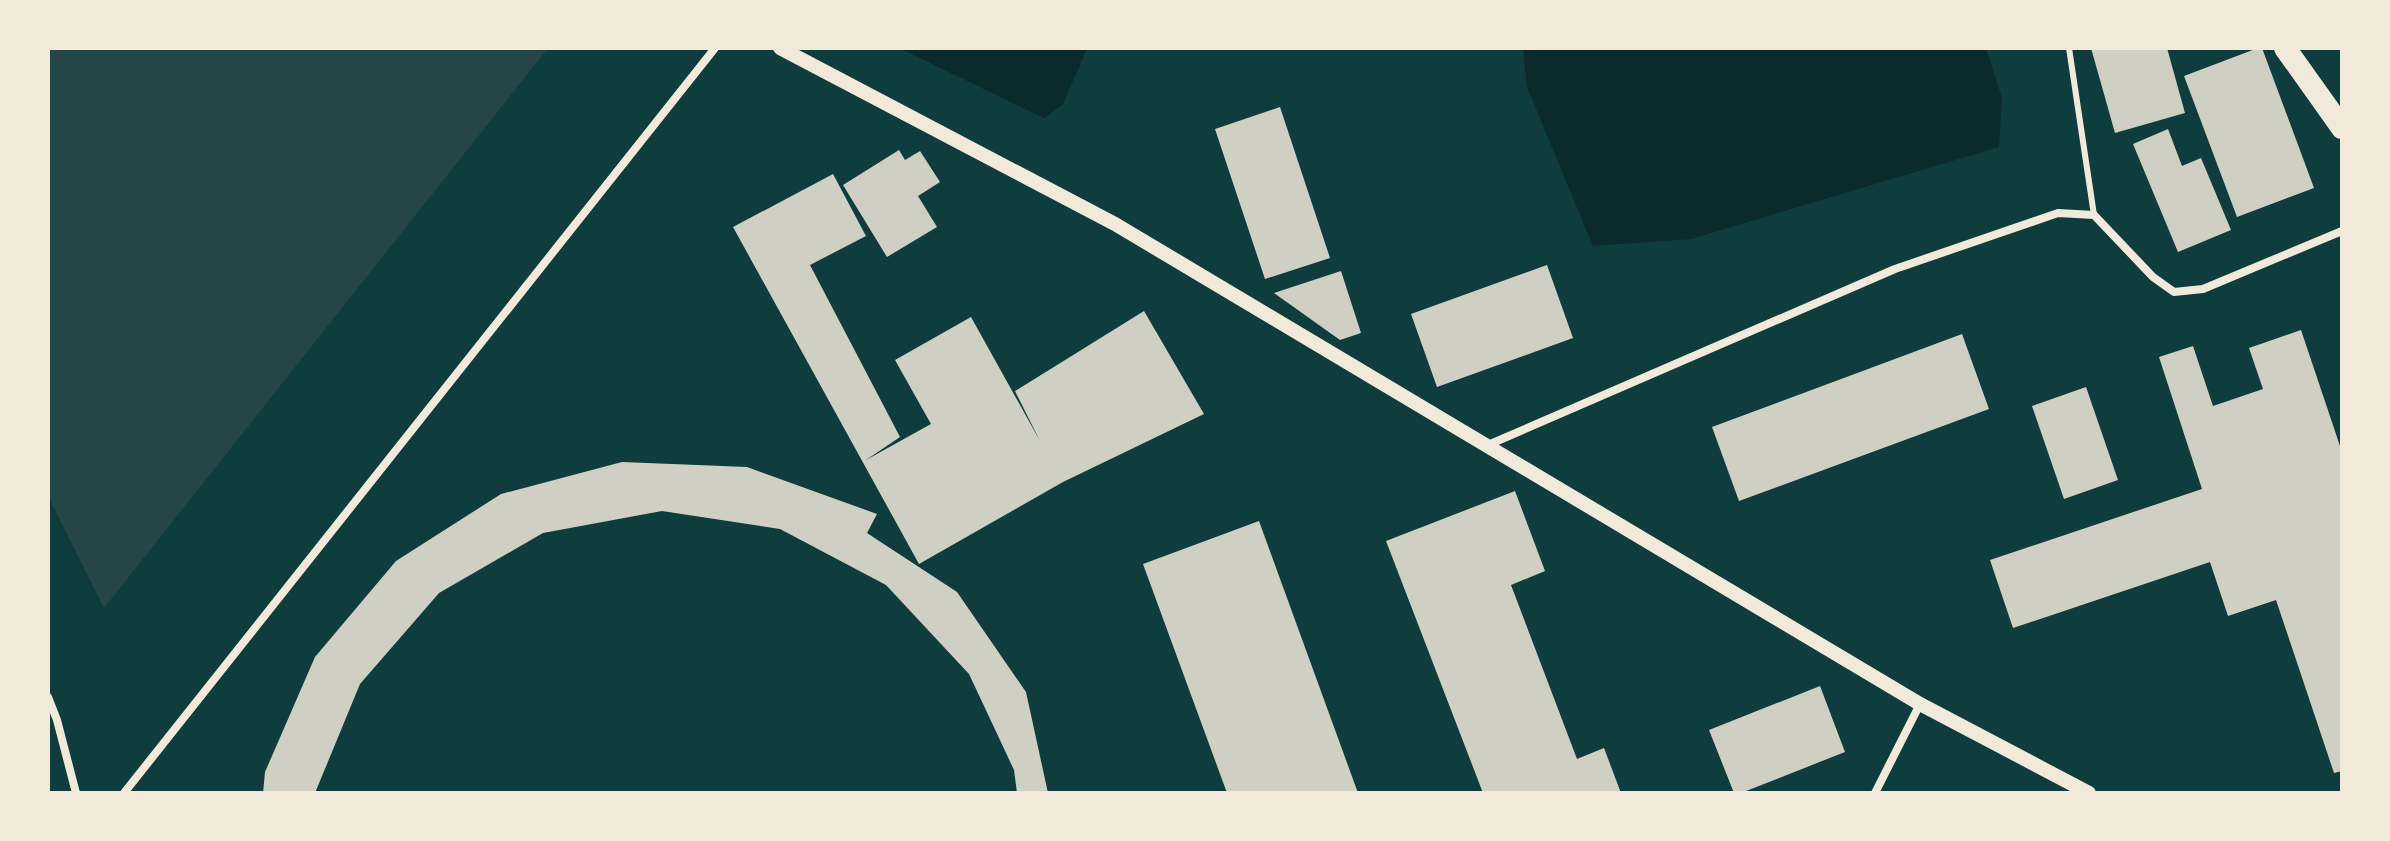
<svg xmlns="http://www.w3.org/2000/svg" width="2390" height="841" font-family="Jost,sans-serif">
	<rect width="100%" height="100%" fill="#0f3d3e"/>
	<path fill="#244646" d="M48 48H548L104 608 48 496Z"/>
	<path fill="#0a2a2b" d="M899 48H1087L1063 104 1044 118Z
		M1523 48H1986L2002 98 1999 147 1691 239 1593 246 1527 87Z"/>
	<path fill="#cfcfc3" d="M2091 48H2167L2185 113 2115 133Z
		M2258 48H2262L2314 188 2237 217 2184 76Z
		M1280 107 1330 258 1265 279 1215 129Z
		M2168 129 2182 166 2201 158 2231 230 2178 252 2133 144Z
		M899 150 905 160 920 151 940 182 918 196 937 227 887 257 843 185Z
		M833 174 866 236 810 265 900 437 866 460 931 424 895 360 971 317 1040 441 1015 391 1144 311 1204 414 1063 482 919 564 733 227Z
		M1547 265 1573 338 1437 387 1411 314Z
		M1341 271 1361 333 1340 340 1274 293Z
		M2301 330 2342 452V771L2334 773 2276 600 2228 616 2210 562 2013 628 1990 560 2202 489 2159 357 2193 346 2213 406 2263 389 2249 348Z
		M1962 334 1989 409 1739 501 1712 427Z
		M2086 387 2118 480 2064 499 2032 406Z
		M622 462 747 467 877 514 867 533 957 592 1026 692 1048 793H1017L1014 770 969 674 886 585 780 529 662 511 543 533 439 593 360 684 315 793H263L265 772 315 657 396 561 501 494Z
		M1515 491 1545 571 1511 585 1577 759 1604 748 1621 793H1483L1386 541Z
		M1259 521 1358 793H1227L1143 564Z
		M1820 686 1845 752 1741 793H1734L1709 730Z"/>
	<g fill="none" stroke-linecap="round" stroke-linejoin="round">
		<path stroke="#f1e9da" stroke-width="6" d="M2069 48 2094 215"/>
		<path stroke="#f1e9da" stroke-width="8" d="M1488 445 1895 269 2058 213 2094 215 2153 277 2174 292 2203 289 2342 231
			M48 697 57 720 76 793
			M124 793 715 48
			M1875 793 1920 704"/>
		<path stroke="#f1e9da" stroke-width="14" d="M780 48 1115 224 1920 704 2089 793"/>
		<path stroke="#f1e9da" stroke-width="22" d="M2285 48 2342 128"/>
	</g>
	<rect width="2390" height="841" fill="none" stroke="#f1e9da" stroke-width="100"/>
</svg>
